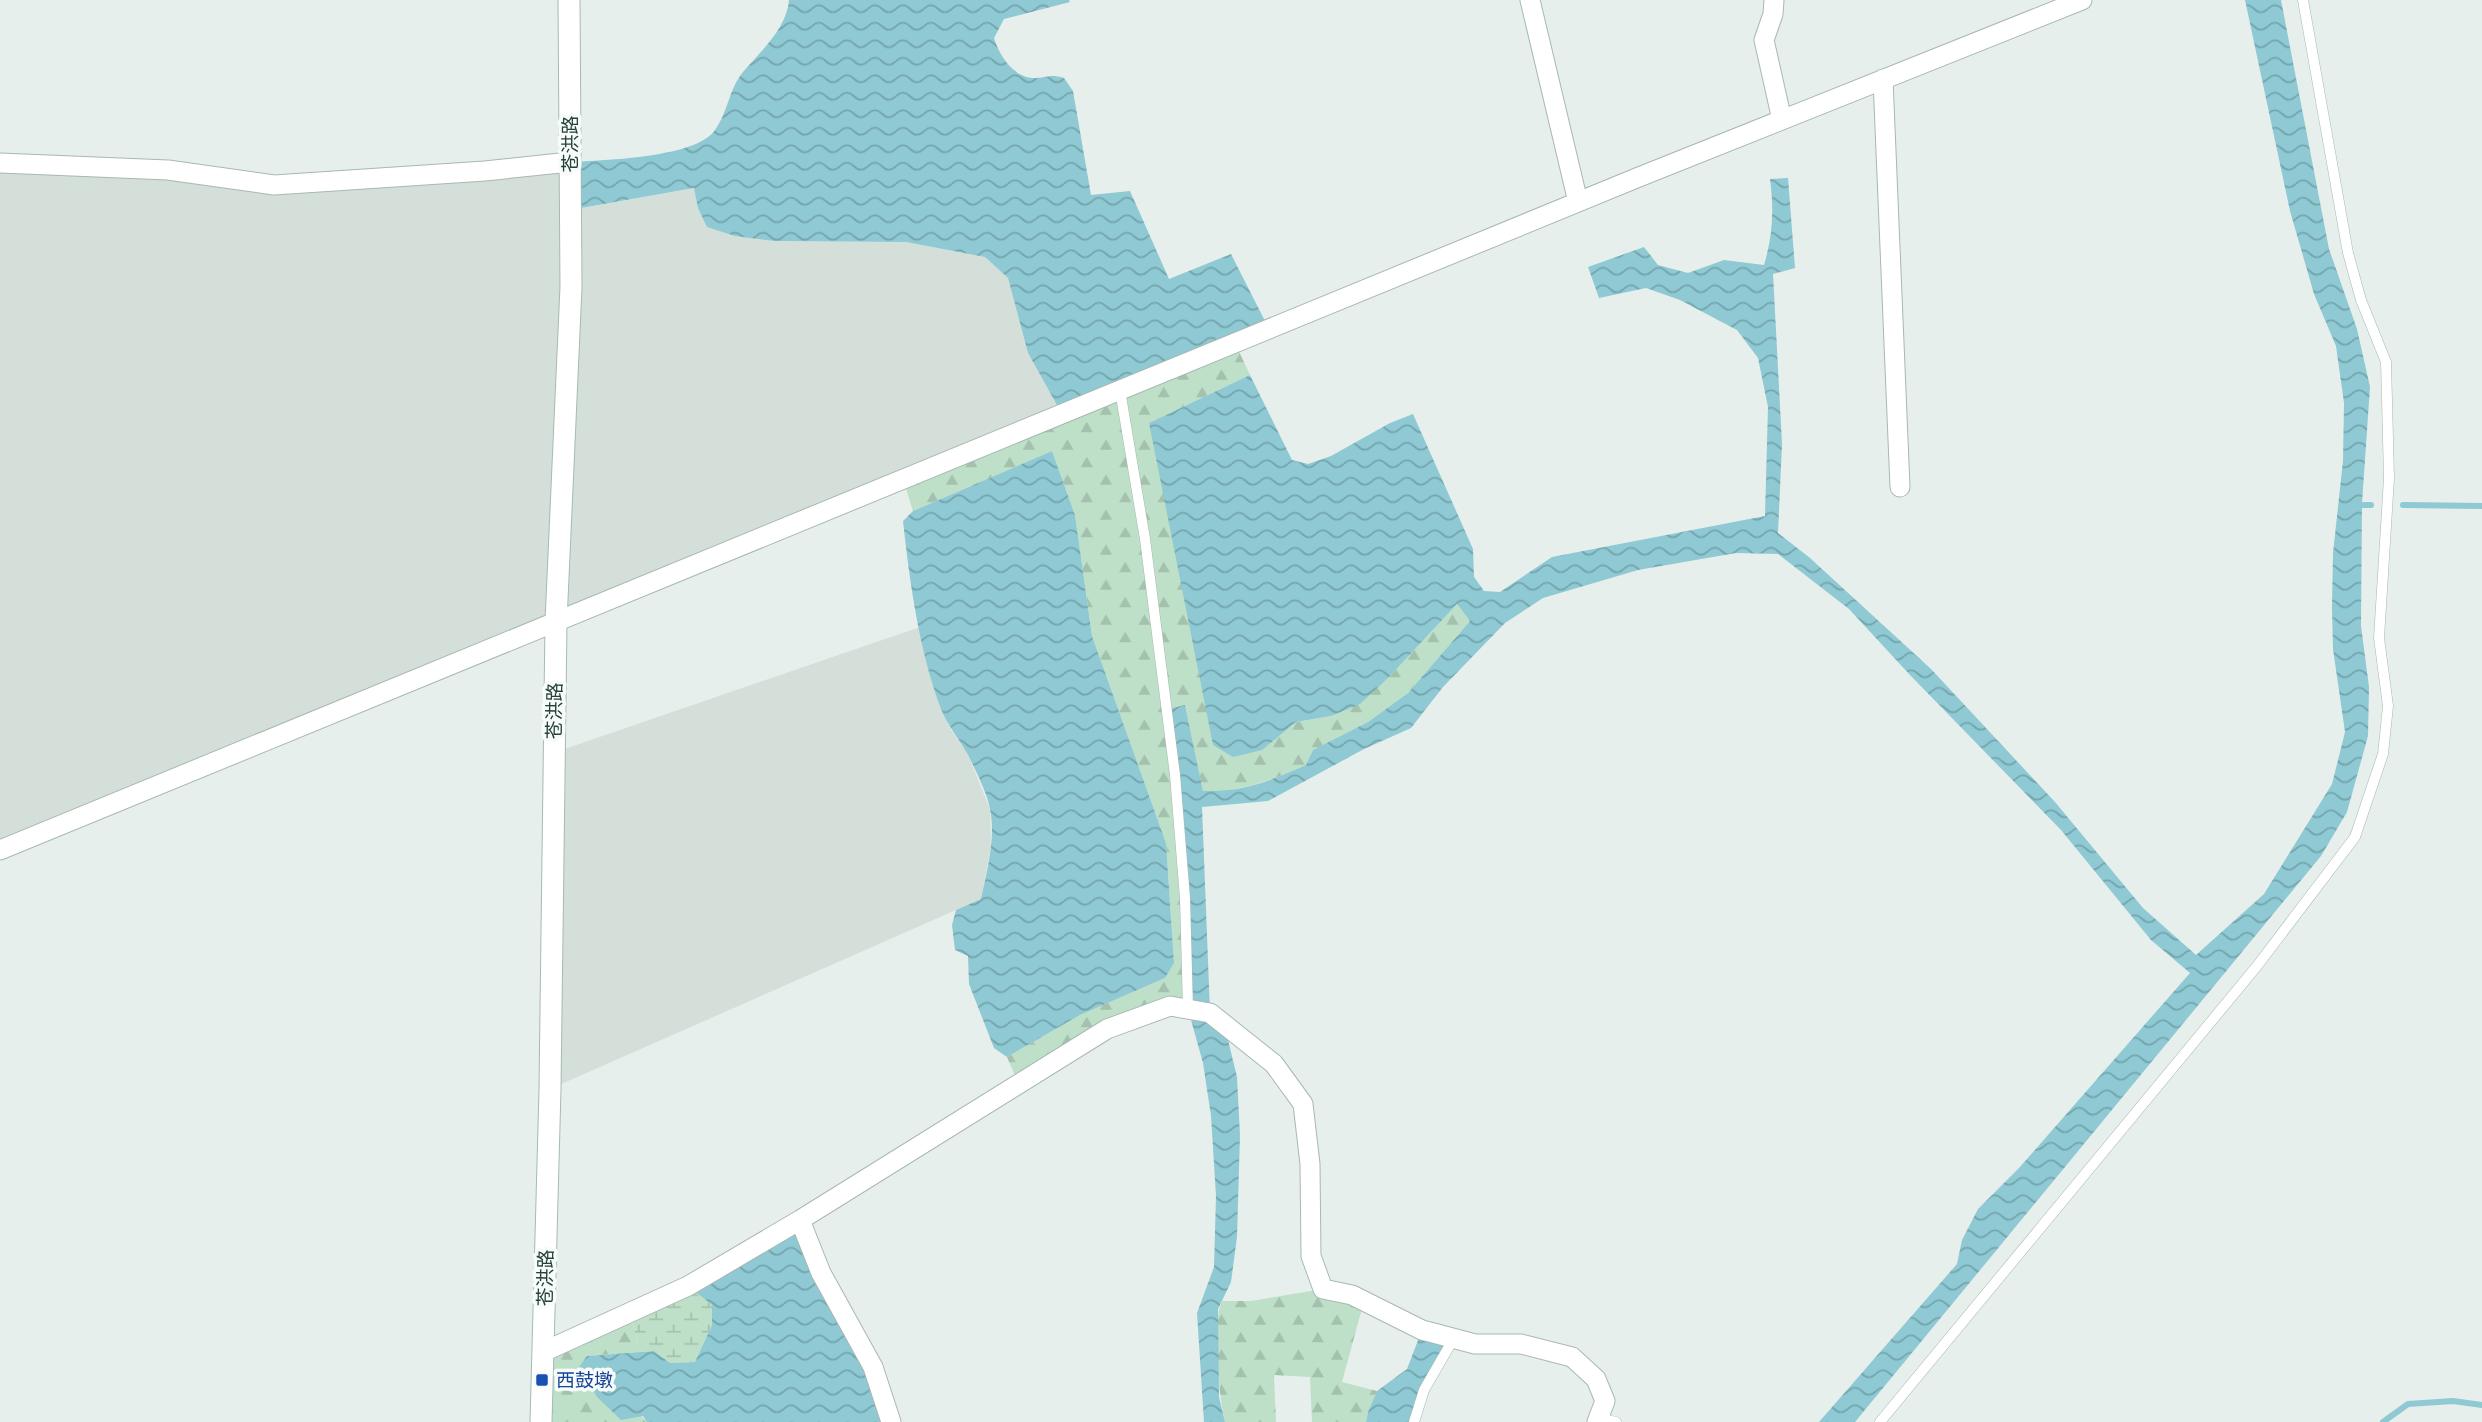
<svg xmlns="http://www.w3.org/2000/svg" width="2482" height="1422" font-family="Mulish,'Noto Sans SC',sans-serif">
	<defs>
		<pattern id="forest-firs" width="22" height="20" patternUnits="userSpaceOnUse" patternTransform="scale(1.75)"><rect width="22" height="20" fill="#bfe0c8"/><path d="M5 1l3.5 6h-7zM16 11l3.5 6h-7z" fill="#a4c1ad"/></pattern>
		<pattern id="wetland-marsh" width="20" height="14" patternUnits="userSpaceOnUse" patternTransform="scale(1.75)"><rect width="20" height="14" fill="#bfe0c8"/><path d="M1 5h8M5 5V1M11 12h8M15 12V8" fill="none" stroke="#a4c1ad"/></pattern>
		<pattern id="water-waves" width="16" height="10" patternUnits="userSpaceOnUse" patternTransform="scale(1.75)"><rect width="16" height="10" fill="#8ec9d4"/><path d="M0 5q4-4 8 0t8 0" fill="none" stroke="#74a5ad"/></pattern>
	</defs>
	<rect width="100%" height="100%" fill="#e6efeb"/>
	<path fill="#d4dfda" d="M570 162 571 210 695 188 698 208 775 241 906 242 985 257 1008 278 1028 353 1062 414 0 850V163L274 185Z
		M920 627 928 667 942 709 951 730 968 755 990 809 991 846 981 899 550 1089 553 753Z"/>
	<path fill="url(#forest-firs)" d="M1235 343 1250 375 1149 423 1261 750 1296 722 1331 716 1390 676 1457 604 1470 621 1408 693 1368 722 1314 750 1307 765C1270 781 1243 791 1203 792L1185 705 1167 709 1175 775 1188 1009 1170 1006 1019 1085 1007 1057 1080 1015 1165 978 1174 963 1166 843 1092 636 1075 515 1052 451 913 511 903 479Z
		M1323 1289 1364 1301 1342 1382 1377 1391 1368 1412 1366 1422H1312L1310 1377 1274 1375 1276 1422H1225C1219 1395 1211 1324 1222 1301H1251Z
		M630 1314 640 1352 587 1356 647 1422H541L543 1352Z"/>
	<path fill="url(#wetland-marsh)" d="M688 1286 712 1305V1325L695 1362 670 1363 654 1351 640 1352 630 1314Z"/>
	<path fill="url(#water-waves)" d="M789 0H1069L1070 2 1004 19 994 38C1000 57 1014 79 1037 78 1049 77 1051 74 1064 78L1073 91 1091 195 1130 191 1169 279 1231 254 1269 329 1062 414 1028 353 1008 278 985 257 906 242 775 241 735 236 707 227 698 208 694 188 570 210V162C604 160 696 158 715 130 728 112 729 89 743 72 761 51 787 28 789 0Z
		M2245 0H2281L2329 249 2357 329 2370 387 2362 503 2361 626 2369 687 2368 736 2347 812 2321 856 1855 1422H1819L1957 1264 1962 1240 1978 1209 2019 1168 2190 973 2151 940 2061 830 1910 675 1849 609 1778 554 1736 553 1638 570 1543 598 1505 623 1443 687 1411 728 1364 749 1268 801 1202 807 1210 1012 1228 1040 1237 1077 1240 1135 1237 1237 1231 1282 1218 1309 1219 1397 1225 1422H1204L1197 1313 1214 1267 1216 1196 1211 1116 1203 1063 1188 1009 1185 898 1167 709 1185 705 1203 791C1243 792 1270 781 1306 765L1313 750 1368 722 1408 693 1470 621 1457 604 1390 676 1360 704 1331 716 1296 722 1262 750 1233 757 1213 745 1149 423 1250 375 1292 460 1308 464 1331 456 1390 423 1413 414 1473 549 1474 577 1484 591 1500 592 1552 557 1765 516 1768 407 1758 358 1737 330 1680 300 1646 288 1599 298 1588 267 1644 247 1658 265 1688 273 1724 260 1764 265C1773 235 1774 209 1770 179L1788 178 1795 268 1773 274 1782 444 1778 533 1810 558 1931 669 2055 802 2143 908 2196 955 2264 894 2332 784 2345 732 2333 649 2332 607 2333 553 2343 461 2344 403 2336 346 2314 294 2290 211Z
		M1052 451 1075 515 1092 636 1166 843 1174 963 1165 978 1080 1015 1007 1057 994 1048 969 984 968 956 955 950 952 925 956 910 981 899C987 870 996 839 990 809 988 795 975 769 968 755 959 739 948 726 941 709 919 650 910 584 903 521L913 511Z
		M800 1220 891 1422H647L643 1416 621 1420 597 1397 579 1367 587 1356 654 1351 670 1363 695 1362 712 1325V1305L688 1286Z
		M1422 1330 1454 1338 1424 1390 1414 1422H1366L1368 1412 1377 1391 1407 1369Z"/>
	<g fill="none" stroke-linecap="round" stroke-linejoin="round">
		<path stroke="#8ec9d4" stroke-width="6" d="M2355 505H2371
			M2403 505 2482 506
			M2383 1422 2408 1404 2453 1401 2482 1405"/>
		<defs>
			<path id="service" d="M1120 390 1145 539 1175 775 1185 898 1188 1009
				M1598 1418 1616 1422
				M1414 1422 1424 1390 1454 1338
				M1880 1422 2257 966 2355 837 2383 754 2388 706 2379 638 2389 478 2386 362 2361 300 2348 253 2303 0"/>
			<path id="minor" d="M1530 0 1578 202
				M1774 0 1773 14 1764 40 1782 120
				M1883 79 1900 487
				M0 163 168 170 274 185 485 171 570 162
				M0 850 1639 177 2082 0
				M800 1220 821 1273 873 1367 891 1422
				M543 1352 688 1286 800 1220 1107 1029 1170 1006 1210 1013 1274 1064 1303 1104 1310 1164 1311 1256 1323 1289 1352 1295 1422 1330 1475 1344H1521L1572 1357 1596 1379 1605 1401 1597 1422"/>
			<path id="secondary" d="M541 1422 550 1089 556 622 571 287 569 0"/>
		</defs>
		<use href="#service" stroke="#a8b8b2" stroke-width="11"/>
		<use href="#minor" stroke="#a8b8b2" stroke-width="21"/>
		<use href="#secondary" stroke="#a4bbb3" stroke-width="23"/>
		<use href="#service" stroke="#fff" stroke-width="10"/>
		<use href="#minor" stroke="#fff" stroke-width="19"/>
		<use href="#secondary" stroke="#fff" stroke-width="21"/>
	</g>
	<rect fill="#1a4fb4" stroke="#f7fbf9" stroke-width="2.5" x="535" y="1373" width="14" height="14" rx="3.5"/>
	<g text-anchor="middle" stroke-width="7" stroke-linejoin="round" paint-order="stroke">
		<g font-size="19" fill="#24423a" stroke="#f7fbf9">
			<text transform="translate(570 144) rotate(-90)" y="7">苍洪路</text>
			<text transform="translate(554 711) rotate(-89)" y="7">苍洪路</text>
			<text transform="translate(545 1278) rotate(-89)" y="7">苍洪路</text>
		</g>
		<g font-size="19" fill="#164399" stroke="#f7fbf9" text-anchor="start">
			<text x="556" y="1387">西鼓墩</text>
		</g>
	</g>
</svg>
